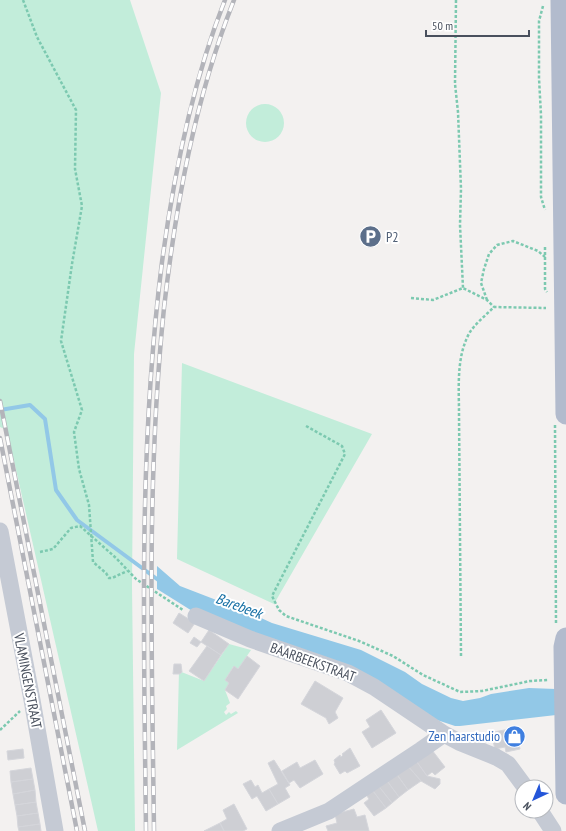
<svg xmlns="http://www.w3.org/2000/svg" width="566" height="831" font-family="'PT Sans Narrow',sans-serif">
	<rect width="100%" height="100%" fill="#f3f1f0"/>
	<path fill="#c2edda" d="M0 0H130L161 93 134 354 132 586 135 831H98L7 430 0 427Z
		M246 123a19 19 0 1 1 38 0a19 19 0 1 1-38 0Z
		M182 363 372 434 274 604 177 559Z
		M229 644 251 650 238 669 233 667 225 680 229 683 225 690 230 703 226 706 227 709 224 712 226 715 229 712 231 714 236 711 238 713 177 750 179 671 204 681Z"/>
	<path fill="#92c8e7" d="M157 566 180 586 250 613 272 623 361 650 405 672 422 684 451 698 463 701 480 698 491 694 529 688 556 689V715L460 726H455L434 719 197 614 157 589Z"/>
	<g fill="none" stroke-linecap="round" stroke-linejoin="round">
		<path stroke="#92c8e7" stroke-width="4" d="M0 410 30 405 45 419 56 490 77 520 161 582"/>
	</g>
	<path fill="#cecfd4" stroke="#d5d6db" d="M179 613 195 623 188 633 173 623Z
		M209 630 229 644 221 655 201 642Z
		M194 637 201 642 197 647 190 643Z
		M207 646 221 655 204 681 189 671Z
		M247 656 260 666 238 699 225 690 229 683 225 680 234 666 238 669Z
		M174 664H181L182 672 180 674H173Z
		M315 681 343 698 335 712 338 718 329 724 326 718 301 704Z
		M381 710 396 733 372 748 362 732 370 727 366 720Z
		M515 728 520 749 506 752 505 747 495 749 493 741 485 743 483 734Z
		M350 748 360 766 347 773 345 771 340 774 334 764 335 763 334 760 340 755 341 757 343 755 342 754Z
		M23 749 24 758 8 760 7 751Z
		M432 750 445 767 435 775 432 772 427 776 417 762Z
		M274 760 290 785 285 788 290 797 278 804 269 789 278 784 268 763Z
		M315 760 323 774 300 788 294 780 289 783 282 771 297 762 300 768Z
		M417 762 427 776 440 779V784L435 789 421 781 407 765Z
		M407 765 421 781 408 790 396 773Z
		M31 768 33 779 11 782 10 771Z
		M395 772 408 790 399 797 385 778Z
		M385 778 399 797 392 803 377 784Z
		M33 779 35 790 13 794 11 782Z
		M251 780 255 787 258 785 262 793 269 789 278 804 266 811 257 796 252 799 243 784Z
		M377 784 392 803 386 808 370 787Z
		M370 787 386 808 374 816 364 803 369 799 365 793Z
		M35 790 36 802 15 805 13 794Z
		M36 802 38 813 17 816 15 805Z
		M234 804 247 829 243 831H224L220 823 227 819 223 810Z
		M354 809 357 817 365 815 369 831H328L326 826 337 823 335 814Z
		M38 813 40 824 18 827 17 816Z
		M220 823 224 831H204Z
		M40 824 41 831H19L18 827Z"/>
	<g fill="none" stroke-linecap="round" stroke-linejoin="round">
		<path stroke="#7cc9b0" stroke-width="2.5" stroke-dasharray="3 2" stroke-linecap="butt" d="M23 0 37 37 76 110 75 169 82 206 72 264 61 341 82 410 74 432 79 469 89 505 93 562 106 573 109 578H112L127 571
			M456 0 455 84 458 112 461 189 460 225 463 288
			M543 6 539 21V78L541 115V197L545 210
			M545 247V289L547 292
			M411 298 433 300 463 288 487 300 494 307
			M487 300 481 283 484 269 489 254 497 245 513 241 538 251 545 257
			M555 425 556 624
			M306 426 342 446 345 454 272 596 279 610 286 616 359 641 393 656 423 675 460 692 482 691 530 681 548 680
			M40 552 53 549 71 528 80 526 116 558 136 579 183 610
			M461 656 459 414C459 387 456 356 470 332 476 323 486 315 494 307L546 308
			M0 730 20 711"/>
		<path stroke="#c5cad4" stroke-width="17" d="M0 531 32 700 55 831
			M196 616 250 639 348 673 374 687 444 734 459 742 496 757 508 764 525 787
			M540 811 553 831
			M280 831 329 811 421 750 444 734"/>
		<path stroke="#b2bbcd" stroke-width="21" d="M561 0 566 414
			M566 638 564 647 566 794"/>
		<defs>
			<path id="rail" d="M0 401 85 831
				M0 438 77 831
				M146 831C144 641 138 451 162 262 174 173 192 83 225 0
				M154 831C152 657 146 482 164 308 176 203 195 99 234 0"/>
		</defs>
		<use href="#rail" stroke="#b3b4ba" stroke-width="4.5"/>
		<use href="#rail" stroke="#fff" stroke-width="3" stroke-dasharray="9" stroke-linecap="butt"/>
	</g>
	<defs>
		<symbol id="parking-disc" viewBox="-11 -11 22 22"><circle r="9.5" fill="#5c6f8a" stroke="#fff"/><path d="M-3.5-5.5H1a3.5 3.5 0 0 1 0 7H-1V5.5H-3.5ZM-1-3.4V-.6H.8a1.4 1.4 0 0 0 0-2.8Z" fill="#fff"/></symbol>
		<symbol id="shop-disc" viewBox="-11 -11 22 22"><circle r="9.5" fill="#3f7fe0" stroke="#fff"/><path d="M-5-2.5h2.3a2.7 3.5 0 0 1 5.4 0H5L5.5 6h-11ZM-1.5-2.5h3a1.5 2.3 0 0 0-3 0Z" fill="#fff"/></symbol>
	</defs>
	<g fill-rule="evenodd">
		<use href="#parking-disc" x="358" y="224" width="25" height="25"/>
		<use href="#shop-disc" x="502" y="724" width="25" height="25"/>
	</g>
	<g text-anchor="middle" stroke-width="4" stroke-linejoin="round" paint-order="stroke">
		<g font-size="14" fill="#4e5e75" stroke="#fff" text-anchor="start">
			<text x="386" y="242">P2</text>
		</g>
		<g font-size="14" fill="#49505d" stroke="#fff">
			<text transform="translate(313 662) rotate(20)" y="5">BAARBEEKSTRAAT</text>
			<text transform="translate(28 681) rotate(79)" y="5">VLAMINGENSTRAAT</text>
		</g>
		<g font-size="14" fill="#366cbe" stroke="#fff" text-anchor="end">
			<text x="500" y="741">Zen haarstudio</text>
		</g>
		<g font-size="15" font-style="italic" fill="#156fa4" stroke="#fff">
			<text transform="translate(239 606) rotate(20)" y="5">Barebeek</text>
		</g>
	</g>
	<g transform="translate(534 799) rotate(224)"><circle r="19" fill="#ffffff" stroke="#b6b9be"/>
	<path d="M0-3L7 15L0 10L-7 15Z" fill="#2456d9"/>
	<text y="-6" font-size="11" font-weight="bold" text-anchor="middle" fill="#49505d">N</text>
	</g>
	<path d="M426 30v6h103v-6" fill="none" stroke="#49505d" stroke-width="2"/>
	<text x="432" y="30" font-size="12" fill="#49505d" stroke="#ffffff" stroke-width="3" paint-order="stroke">50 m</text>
</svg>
